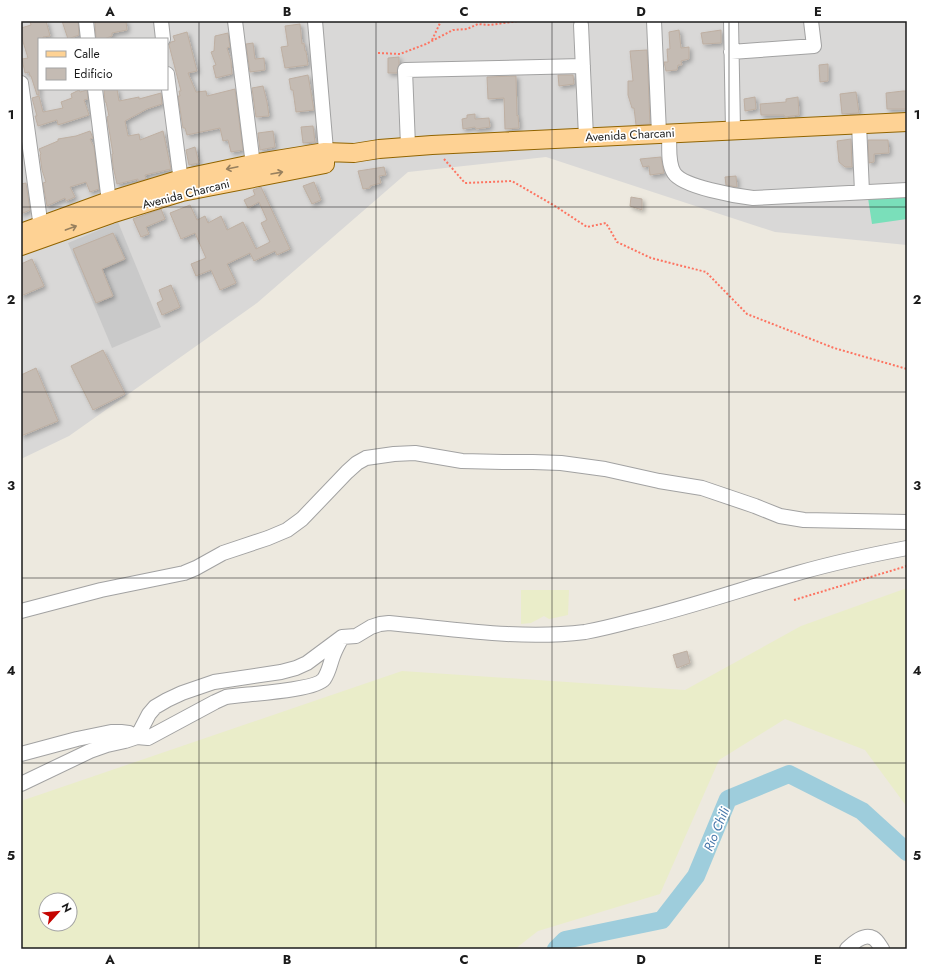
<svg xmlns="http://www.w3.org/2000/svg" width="928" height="970" font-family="Jost,sans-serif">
	<defs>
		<filter id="shadow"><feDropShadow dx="2.5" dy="2.5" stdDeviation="2" flood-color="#0004"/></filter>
	</defs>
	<rect width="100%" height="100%" fill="#ede9df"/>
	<path fill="#d9d8d7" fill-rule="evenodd" d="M21 21H907V245L775 232 546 157 408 172 257 303 69 436 21 459ZM39 39H167V89H39Z"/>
	<path fill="#c9c9c9" d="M118 222 161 327 112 348 68 243Z"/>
	<path fill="#eaedc9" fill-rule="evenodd" d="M907 588V807L865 750 785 719 719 760 660 894 538 931 515 949H21V801L402 671 685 690 801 626ZM46 900H70V924H46Z
		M521 590H569L568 615 549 619 544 616 531 623 521 624Z"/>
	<path fill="#7adfba" d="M907 194V219L872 224 868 198Z"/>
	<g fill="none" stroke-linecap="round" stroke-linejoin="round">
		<path stroke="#9ecddc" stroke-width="18" d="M556 949 565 940 662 920 696 876 728 799 789 774 862 811 907 852"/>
	</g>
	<path fill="#c4bbb3" stroke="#beafa2" filter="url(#shadow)" d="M30 21H46L50 36 43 37V39H39V95H37L31 76H30L29 72 25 73 22 59 28 58 21 35V28L31 25Z
		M62 21H78L79 35 68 39Z
		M96 21H126L127 30 112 33V36L104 39H96L95 22Z
		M300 24 302 44 304 43 305 51H306L308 65 285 68 281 47 288 46 285 26Z
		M679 30 681 48 689 47V59L681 61 682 65H678L677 70 666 71 664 62H668L667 49H670L669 32Z
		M721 30V43L703 44 701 33Z
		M187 32 197 71 188 73 196 92 206 91 207 96 235 89 243 150 231 152 228 140 223 141 220 128 187 135 185 128H183L178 96H180L179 91H181L169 45 171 42 175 41 173 36Z
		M228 33 230 47 227 48 231 61 232 74 216 78 213 66 216 65 211 52 214 51 215 36Z
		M253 43 255 59 264 58 265 70 250 72 246 44Z
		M647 50 650 124 636 125 634 108H632L628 95V81H633L630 51Z
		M399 57V65L397 73H388V58Z
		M828 64V81L820 82 819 65Z
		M308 75 314 110 296 112 293 90H291L289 79Z
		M558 75H573L574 84 559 86Z
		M516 76 517 116 518 115 519 128 505 129 504 98 488 99 487 77Z
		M263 86 267 102 269 116 256 117 252 88Z
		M104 89H117L119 101 139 97V99L161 93 162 104 147 109 125 121 128 136 139 134 140 140 163 131 171 169 145 175 146 179 138 181V179L117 184 113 166 112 154H113L107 117 109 116 106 102H105Z
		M79 90 80 92 87 90 88 99 84 100 89 115 58 125 57 120 38 126 35 116H37L32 98 39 96 43 112 63 108 61 102 72 98 71 94Z
		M903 91H907V109H887L886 93Z
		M856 92 859 113 842 114 840 94Z
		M755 97 756 109 745 111 744 99Z
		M798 97 799 115 785 117 784 115H761L760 104 786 102V99Z
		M475 114V119L489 118 490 127 476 129 475 127 463 129 462 119 467 118V115Z
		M313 126 315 142 303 143 301 127Z
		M90 131 93 138 90 139 94 147 99 189 90 192 86 182 70 187 75 197 66 201 65 198 47 206 43 183 46 182 42 170 40 155 41 154 39 149 58 141V139L76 136Z
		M273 131 275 147 260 150 258 133Z
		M851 139 852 167H845L839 162 837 141Z
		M868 140H888L889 153 874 154V162L869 163Z
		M195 147 199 163 189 165 186 150Z
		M661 157 664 173 650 175 649 166 643 167 640 159Z
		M384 167 386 175 379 176 381 183 370 186V188L363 189 358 171Z
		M736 176 737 187 726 185 725 177Z
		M314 182 321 200 312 204 303 186Z
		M26 183 30 210 21 214V184Z
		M261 187 290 249 277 255 275 251 254 261 250 253 227 264 236 283 220 290 211 270 196 276 191 264 206 258 195 233 181 239 170 213 190 205 197 220 205 216 208 223 221 216 227 230 243 222 256 249 270 242 261 223 267 220 259 202 248 208 244 200 255 195 253 190Z
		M631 197 642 199V210L630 206Z
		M161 209 165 219 146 227 149 234 141 237 133 219Z
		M113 233 125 259 102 269 113 296 96 303 73 249Z
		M32 259 44 286 21 296V264Z
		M171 285 180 307 162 315 157 303 163 300 159 290Z
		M103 350 125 394 93 410 71 366Z
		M36 368 58 421 21 436V375Z
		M687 651 690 663 677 668 673 655Z"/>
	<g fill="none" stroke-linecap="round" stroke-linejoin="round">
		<defs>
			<path id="minor" d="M86 21 88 39
				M161 21 163 39
				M235 21 254 173
				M315 21 327 162
				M654 21 659 133
				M731 21 733 130
				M581 25 586 137
				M731 52 814 46 811 21
				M167 74 182 189
				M21 83 42 235
				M95 89 110 210
				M859 124 862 192
				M669 133C670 145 667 162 674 173 683 187 736 196 753 198L907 190
				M408 146 405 70 583 66
				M21 611 101 590 184 573 196 568 223 553 268 538 287 530 302 519 347 472 357 463 366 458 394 454 415 453 462 461 503 462H533L561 463 605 469 659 481 702 488 755 506 780 516 804 520 907 522
				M21 754 77 739 111 732H121L129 733 137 737 148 738 215 702 226 697C244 694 315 691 324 679 329 672 330 664 333 656 335 650 338 645 341 639
				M21 784 90 751 107 745 125 741 137 737 149 714 155 707 167 700 182 693 214 682 281 672 296 668 307 663 342 637 356 636 371 627 380 624 389 623C454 629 520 640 585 632 601 629 617 625 632 621 688 608 742 589 798 573 833 563 870 555 907 548
				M847 949C853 943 864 933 873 938 877 940 880 946 882 949"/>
			<path id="major" d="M21 233 109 201 181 179 252 164 325 152 354 153 379 149 432 145 907 122
				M21 246 111 214 182 192 325 164"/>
		</defs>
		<use href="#minor" stroke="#a2a2a2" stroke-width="16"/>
		<use href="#major" stroke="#916400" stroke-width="20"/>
		<path stroke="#fd7461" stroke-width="2" stroke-dasharray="2 2" stroke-linecap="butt" d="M432 40 441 21
			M378 53 400 54 426 44 453 30 467 29 478 24 490 25 518 21
			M444 159 465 183 512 181 555 206 587 227 606 223 617 242 651 258 706 272 747 314 834 348 907 369
			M794 600 907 566"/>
		<use href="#minor" stroke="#fff" stroke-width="14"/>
		<use href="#major" stroke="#fed294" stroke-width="18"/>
	</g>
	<defs><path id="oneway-shaft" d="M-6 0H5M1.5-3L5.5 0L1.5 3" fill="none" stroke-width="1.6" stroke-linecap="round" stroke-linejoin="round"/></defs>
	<g stroke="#98805e">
		<use href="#oneway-shaft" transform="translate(232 168) rotate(168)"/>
		<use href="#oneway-shaft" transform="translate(277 173) rotate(-10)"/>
		<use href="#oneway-shaft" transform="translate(71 228) rotate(-20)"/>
	</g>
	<path fill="none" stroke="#1b1b1b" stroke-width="1" stroke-opacity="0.55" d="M199 21V949M376 21V949M552 21V949M729 21V949M21 207H907M21 392H907M21 578H907M21 763H907"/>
	<g text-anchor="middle" stroke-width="3.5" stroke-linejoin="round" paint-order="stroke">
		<g font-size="12" fill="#1b1b1b" stroke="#fff">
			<text transform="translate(630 135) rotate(-3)" y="4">Avenida Charcani</text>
			<text transform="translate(186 194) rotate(-14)" y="4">Avenida Charcani</text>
		</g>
		<g font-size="13" font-style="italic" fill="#4677ab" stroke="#fff">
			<text transform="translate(716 829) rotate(-67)" y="5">Río Chili</text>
		</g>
	</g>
	<rect width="928" height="970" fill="none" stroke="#ffffff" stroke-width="44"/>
	<rect x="38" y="38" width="130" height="52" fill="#ffffff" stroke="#a4a4a4"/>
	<rect x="46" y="51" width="20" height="6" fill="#fed294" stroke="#a4a4a4"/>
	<text x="74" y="58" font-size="12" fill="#1b1b1b">Calle</text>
	<rect x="46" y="68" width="20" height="12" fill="#c4bbb3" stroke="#a4a4a4"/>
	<text x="74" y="78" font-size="12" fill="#1b1b1b">Edificio</text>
	<g transform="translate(58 912) rotate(63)"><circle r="19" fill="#ffffff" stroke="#a4a4a4"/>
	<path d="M0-3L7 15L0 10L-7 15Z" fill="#c50400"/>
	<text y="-6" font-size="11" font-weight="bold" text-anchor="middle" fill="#1b1b1b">N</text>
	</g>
	<rect x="22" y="22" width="884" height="926" fill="none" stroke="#1b1b1b" stroke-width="1.5"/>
	<g font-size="13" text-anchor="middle" font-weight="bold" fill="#1b1b1b">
		<text x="110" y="16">A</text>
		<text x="287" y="16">B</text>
		<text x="464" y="16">C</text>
		<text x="641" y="16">D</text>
		<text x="818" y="16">E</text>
		<text x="11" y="119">1</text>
		<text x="917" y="119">1</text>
		<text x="11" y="304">2</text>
		<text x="917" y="304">2</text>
		<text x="11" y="490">3</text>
		<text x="917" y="490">3</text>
		<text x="11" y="675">4</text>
		<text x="917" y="675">4</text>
		<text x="11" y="860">5</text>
		<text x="917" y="860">5</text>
		<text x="110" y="964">A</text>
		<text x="287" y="964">B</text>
		<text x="464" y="964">C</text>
		<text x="641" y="964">D</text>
		<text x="818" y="964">E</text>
	</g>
</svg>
